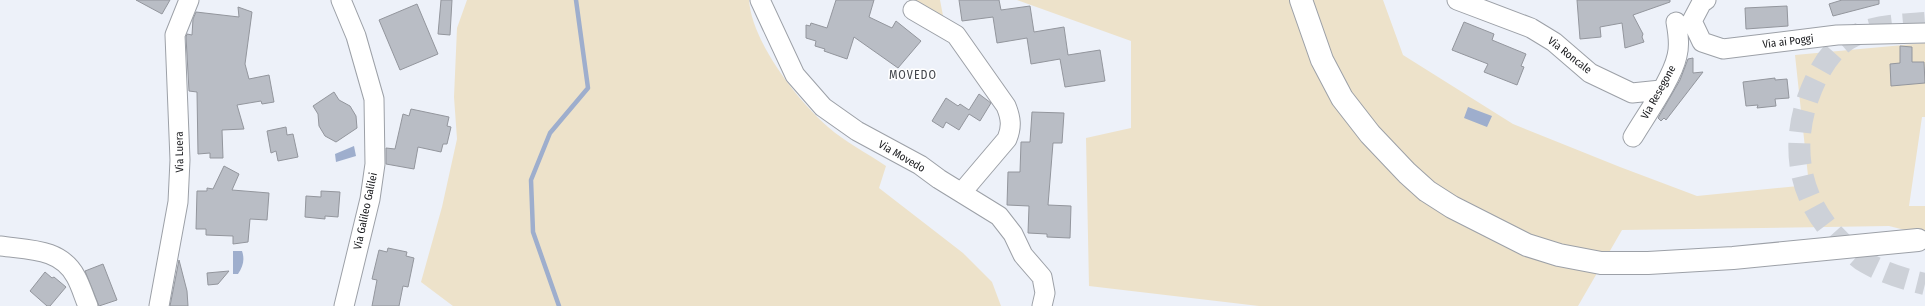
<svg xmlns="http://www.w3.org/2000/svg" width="1925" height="306" font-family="'Fira Sans Condensed',sans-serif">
	<rect width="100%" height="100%" fill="#edf1f9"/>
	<path fill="#ede2ca" d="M467 0H749C752 42 797 100 828 127 845 142 867 153 886 166L879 188 963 253 992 282 1001 306H453L421 282 442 207 457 139 454 97 457 28Z
		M913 0H940L944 21 913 2Z
		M1017 0H1383L1403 55 1513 124 1620 167 1697 196 1809 185 1795 55 1925 43V117H1922L1909 206H1925V235L1889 226 1622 230 1578 306H1259L1089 286 1086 138 1131 128V41Z"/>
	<path fill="#9eaecd" d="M1468 107 1492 116 1487 127 1464 118Z
		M354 146 356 156 336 162 335 154Z
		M233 251H242C245 260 243 266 238 274H233Z"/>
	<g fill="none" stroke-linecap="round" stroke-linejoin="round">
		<path stroke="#9eaecd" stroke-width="4.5" d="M559 306 533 232 531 180 550 133 588 88 576 0"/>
	</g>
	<path fill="#b9bdc5" stroke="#93969d" d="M136 0H170L162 14Z
		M441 0H452L450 35 438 34Z
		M836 0H874L869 17 892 28 896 21 921 41 898 68 854 37 847 59 824 51 825 49 815 46 816 41 806 38V25L810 26 811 23 827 28Z
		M959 0H999L1001 10 1030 6 1034 32 1064 27 1068 55 1100 50 1105 81 1065 87 1060 59 1031 64 1027 38 997 43 993 17 962 21Z
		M1577 0H1670V2L1633 15 1643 34 1642 37 1644 42 1625 48 1622 23 1600 27 1601 37 1580 39Z
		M1842 0H1879V4L1833 16 1829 4Z
		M417 4 438 54 400 70 379 20Z
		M1787 6 1788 26 1746 29 1745 8Z
		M238 7 252 12 245 64 249 79 269 75 274 102 262 104 261 101 237 105 244 129 222 130 223 158H210V153L198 154 197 92 189 91 186 37 187 34 192 35 193 19 196 12 239 17Z
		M1464 22 1494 34 1492 40 1526 54 1521 66 1524 67 1517 85 1484 72 1488 64 1452 50Z
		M1900 46 1912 47V62H1924L1925 83 1891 86 1890 64 1900 63Z
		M1693 58V73L1703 72 1666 120 1664 118 1661 121 1658 118 1680 80 1688 59Z
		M1775 78V80L1787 79 1789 98 1775 99 1776 106 1757 108 1758 105 1746 106 1743 82Z
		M334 92 339 100 350 106 356 116 357 128 336 142 325 136 319 126 318 114 313 106Z
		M979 94 991 103 980 121 969 114 959 130 946 122 943 128 932 121 946 98 958 106 960 104 969 110Z
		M411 109 449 117 447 126 451 127 447 144H443L441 152 418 147 414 169 386 164V148L395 149 403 114 409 116Z
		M1032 112 1064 113 1062 143H1053L1048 205 1071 206 1070 238 1047 237V234L1028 233 1029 206 1007 205 1008 172H1020L1021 142H1030Z
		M286 127 287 135 293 134 298 157 278 161 276 151 271 153 267 131Z
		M224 166 239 174 232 190 269 193 267 220 250 219 248 242 233 244V236L206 235V229H196L197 191H207V188L213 189Z
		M321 191 340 192 338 217 325 216V219L305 217 306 196 321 197Z
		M388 248 407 252 406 256 414 258 408 287 403 286 399 306H372L377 280 372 279 379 250 387 252Z
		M179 260 187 291 188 306H170Z
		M103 264 117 300 99 306 85 271Z
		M229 271 218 284 208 285 207 273Z
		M45 272 52 278 54 277 66 287 50 306H47L30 291Z"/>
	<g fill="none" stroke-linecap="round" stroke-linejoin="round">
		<path stroke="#cdd1d8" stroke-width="22" stroke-dasharray="22 11" stroke-linecap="butt" d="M1925 23C1899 25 1872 25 1848 39 1828 52 1816 76 1808 98 1788 155 1803 211 1849 249 1854 253 1859 259 1865 262 1884 273 1904 279 1925 284"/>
		<defs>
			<path id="minor" d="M341 0 356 36 374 99 375 164 370 199 344 306
				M760 0 795 75 823 107 857 131 920 165 939 179 999 216 1013 234 1023 255 1042 277 1045 293 1042 306
				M1457 0 1531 28 1554 42 1590 73 1632 93 1661 90
				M1706 0 1702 2 1692 21 1702 42 1723 49 1837 35 1925 33
				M913 10 956 35 1006 106C1011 118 1012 127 1007 139L962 192
				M1633 137C1646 115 1672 79 1677 56 1680 45 1678 33 1676 22
				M0 246C28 250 61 248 76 277 81 286 84 297 88 306
				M159 306 178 202 180 160 175 35 189 0"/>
			<path id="highway" d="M1301 0 1322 60 1342 98 1370 134 1407 173 1427 191 1452 207 1527 245 1559 255 1601 263H1648L1733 258 1918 240"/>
		</defs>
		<use href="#minor" stroke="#9ca0a7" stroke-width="21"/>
		<use href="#highway" stroke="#9ca0a7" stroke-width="24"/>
		<use href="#minor" stroke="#fff" stroke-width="19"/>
		<use href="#highway" stroke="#fff" stroke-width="22"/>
	</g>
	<g text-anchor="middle" stroke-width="3" stroke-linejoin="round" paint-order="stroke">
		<g font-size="11" fill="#1a1b1e" stroke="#fff">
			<text transform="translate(1788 41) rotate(-7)" y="4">Via ai Poggi</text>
			<text transform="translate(1570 55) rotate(38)" y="4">Via Roncale</text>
			<text transform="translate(1658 92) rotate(-61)" y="4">Via Resegone</text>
			<text transform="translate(179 152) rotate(-91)" y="4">Via Luera</text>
			<text transform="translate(902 156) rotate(30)" y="4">Via Movedo</text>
			<text transform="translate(365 211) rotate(-78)" y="4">Via Galileo Galilei</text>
		</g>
		<g font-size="12" letter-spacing="1" fill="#42454b" stroke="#fff">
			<text x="913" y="79">MOVEDO</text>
		</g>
	</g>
</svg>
